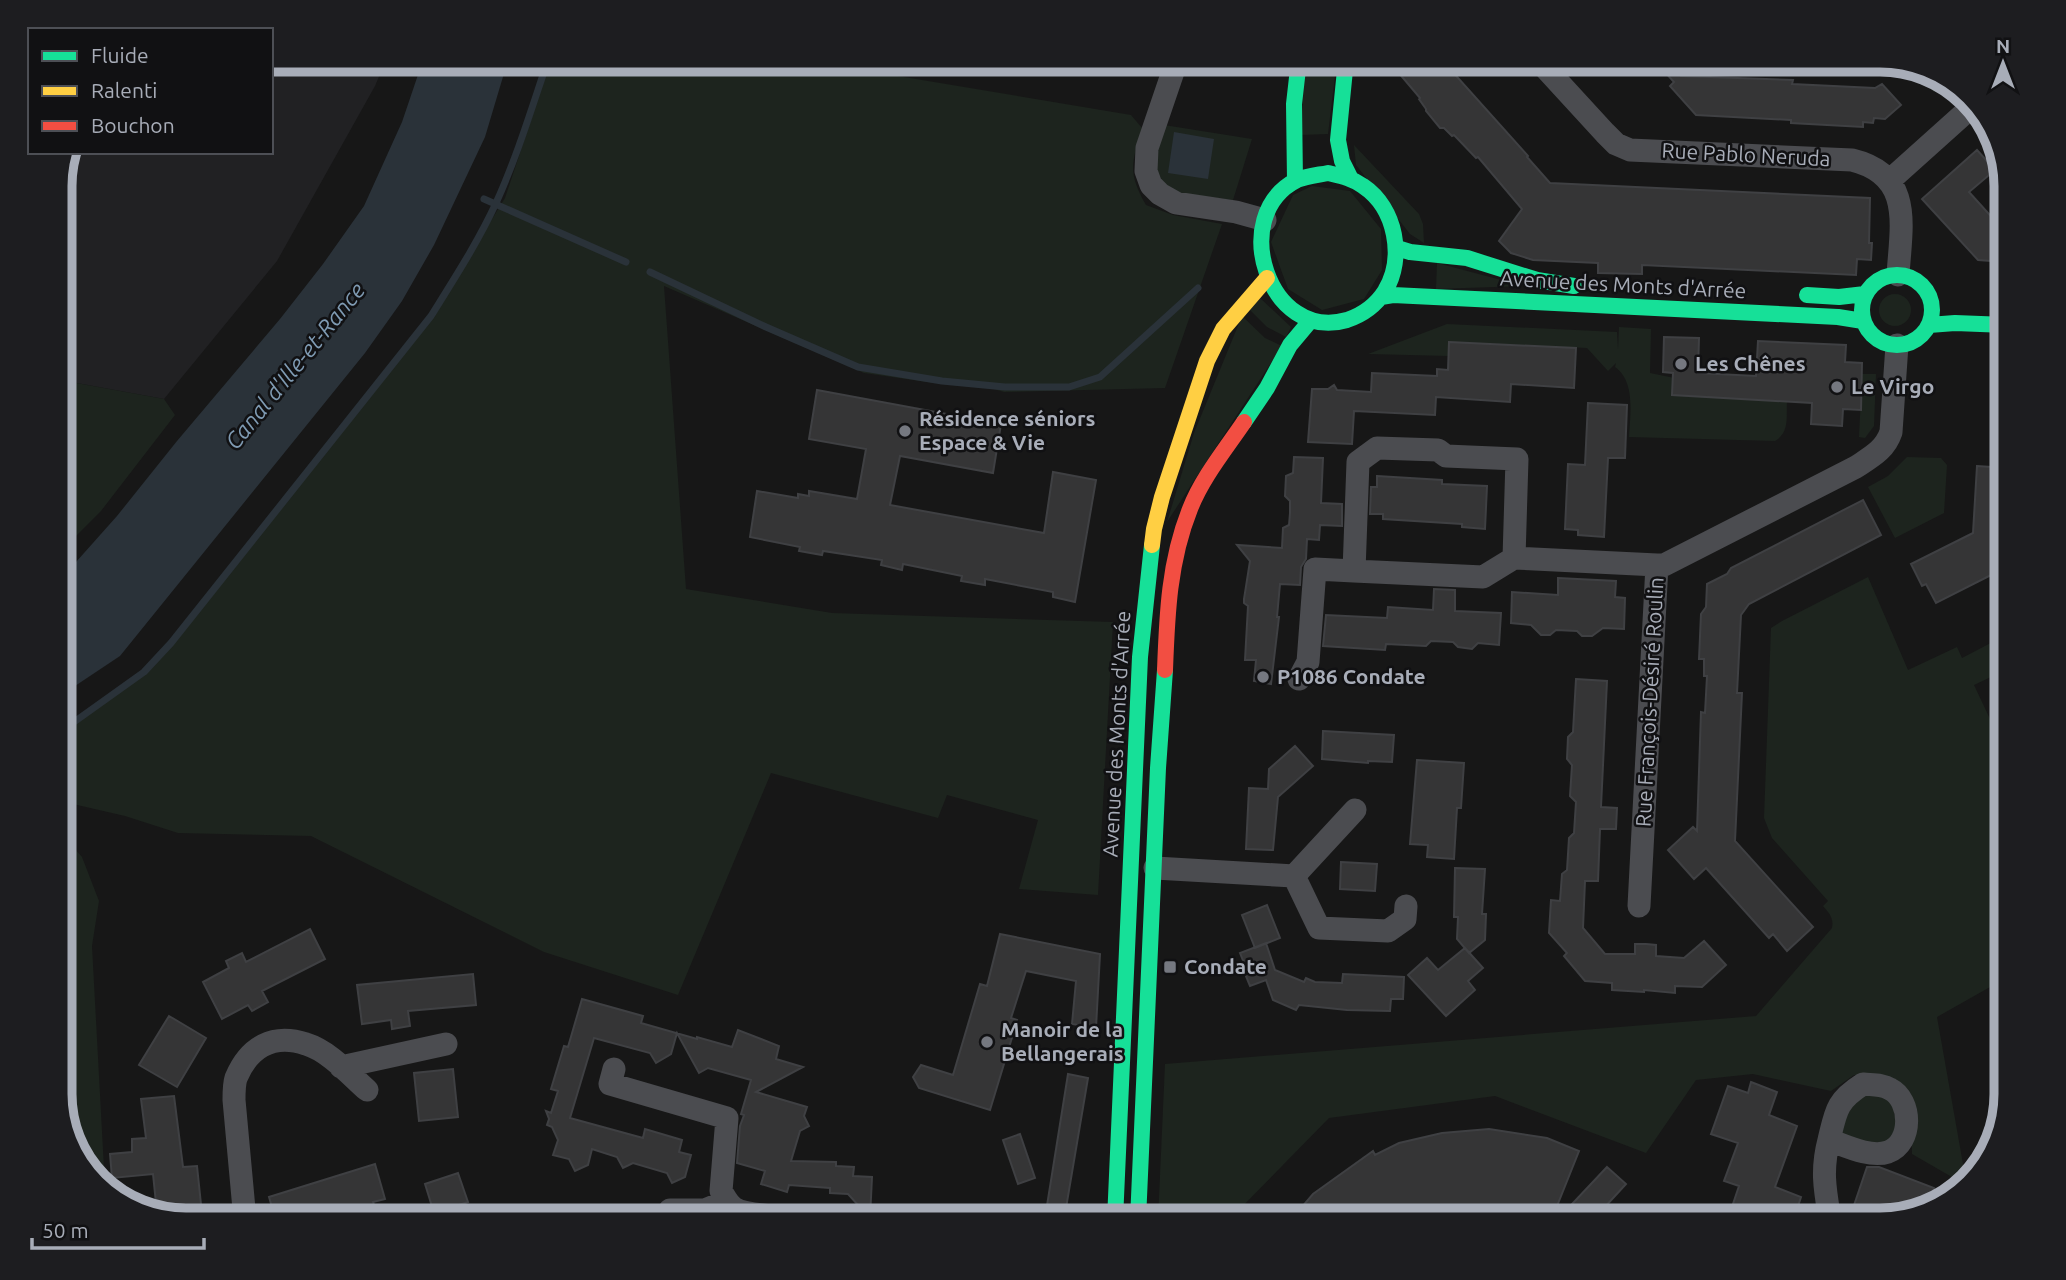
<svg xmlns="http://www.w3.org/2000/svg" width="2066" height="1280" font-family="Ubuntu,sans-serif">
	<rect width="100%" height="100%" fill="#171717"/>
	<path fill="#212123" d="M271 60H386L375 86 277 261 164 399 60 380V178L71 152H271Z"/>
	<path fill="#1d241e" d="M551 60H851L869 67 898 76 1131 115 1142 128C1132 163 1127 172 1146 205L1173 215 1222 224 1165 388 1004 392 976 384 934 383 864 373 664 286 686 589 832 613 1113 622 1098 895 1019 889 1038 820 947 795 938 818 771 773 678 995 544 952 311 836 178 833 125 816 60 801V730L148 670 446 293 505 198Z
		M1306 60H1337L1328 134 1300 135Z
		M1909 67 1944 77 1952 85 1934 92Z
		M1164 125 1252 139 1233 200 1177 193 1161 183 1153 167Z
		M1354 145 1419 214 1423 224 1424 243 1410 234 1356 165Z
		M1312 186 1350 191 1381 229 1382 270 1364 299 1322 310 1288 289 1271 242 1293 195Z
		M1437 263 1524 286 1436 289Z
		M1879 310a16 16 0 1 1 32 0a16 16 0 1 1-32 0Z
		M1260 298 1291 327 1286 337 1267 327 1249 309Z
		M1242 316 1265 338 1282 346 1167 522 1194 433Z
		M1447 324 1617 332 1618 349 1619 327 1651 329 1650 373 1787 401C1786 417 1790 432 1775 441L1629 437C1630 415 1636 382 1615 367L1616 363 1608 371 1587 348 1450 342 1449 356 1368 354Z
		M1862 374H1876L1874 426 1865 438 1859 437Z
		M60 380 164 399 175 415 101 511 60 552Z
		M1907 457 1941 458 1947 465 1944 513 1895 538 1868 487 1888 476Z
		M1868 577 1908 670 1957 647 1962 658 2006 635V685L1993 676 1974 685 2006 753V978L1937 1017 1966 1181 1964 1184 1912 1154 1911 1102 1890 1080 1854 1075 1831 1091 1753 1074 1696 1080 1646 1153 1495 1096 1329 1118 1233 1216 1231 1220H1158L1165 1064 1756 1016 1832 928C1834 918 1829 913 1823 906L1828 901 1772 838 1764 818 1771 628 1782 621Z
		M60 832 82 857 99 901 92 946 105 1187 77 1158 60 1102Z
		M1890 1089 1900 1144 1843 1141 1838 1107 1847 1094Z"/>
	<path fill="#2a3239" d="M423 60H508L485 137 434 245 402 301 365 353 120 656 60 696V580L117 516 177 441 280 319 323 264 364 206 402 122Z
		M1174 132 1214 139 1208 179 1168 173Z"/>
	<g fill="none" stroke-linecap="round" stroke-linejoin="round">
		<path stroke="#2a3239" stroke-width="7" d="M484 199 626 262
			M650 272 766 327 858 367 942 381 1005 387H1069L1100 377 1198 288
			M60 732 144 672 171 643 431 316C454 279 478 242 496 203 517 157 532 107 548 60"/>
	</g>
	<path fill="#353536" stroke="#3f4043" stroke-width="2" d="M1391 60H1442L1528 156 1527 157 1550 183 1870 198 1869 243H1872L1871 260 1857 259 1856 275 1642 265V274L1598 273V263L1533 260 1511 253 1499 241 1522 209 1478 157 1476 158 1454 135 1452 136 1444 128H1440L1426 111V109L1419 99 1420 98 1398 72 1400 70Z
		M1654 60H1700L1682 76 1793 80 1792 84 1875 88 1882 84 1901 105 1885 119 1874 118 1873 123 1863 122V127L1791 123V120L1696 115 1670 86 1674 82Z
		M1977 150 1995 170 1969 192 1997 223H2006V258H2004V262L1978 260 1922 199Z
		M1664 337 1699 338 1698 373 1756 376 1758 341 1846 345 1845 362 1862 363 1861 410 1843 409 1842 426 1811 424 1812 403 1672 395 1673 373 1663 372Z
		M1449 342 1576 348 1574 388 1511 384 1510 402 1436 397 1435 415 1354 411 1352 444 1308 442 1312 389H1328L1334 385 1337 390 1371 392 1372 373 1437 376V369L1448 370Z
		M817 390 1001 424 993 473 900 456 890 505 1044 533 1053 472 1096 480 1075 602 1053 597V592L985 579V585L961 581 962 576 903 564 902 570 881 565 882 560 823 551 822 555 799 551 800 547 750 537 757 491 798 498V494L809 496V491L857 499 866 449 809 439Z
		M1588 403 1627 405 1625 458H1608L1604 537 1578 535V530L1565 529 1568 464 1585 465Z
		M1294 457 1323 458 1321 503 1342 504V526L1320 525 1319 540 1307 539 1306 559 1301 567 1300 585 1280 584 1277 617H1279L1271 684 1254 681 1256 660H1245L1248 606 1244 603V599L1250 561 1237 545 1282 548 1283 528 1289 525 1290 513V501L1285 496 1286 476 1293 473Z
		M1977 466 2006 468V581L1995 573 1936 603 1926 584 1922 586 1911 564 1973 533Z
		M1377 476 1442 480V484L1487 486 1485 529 1462 527V524L1383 519V514H1370L1371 487H1377Z
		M1863 500 1881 535 1749 604 1741 615 1737 693H1742L1735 841 1813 927 1787 951 1773 934 1769 938 1706 868 1694 879 1668 850 1693 827 1697 831 1701 712 1705 713 1707 676H1704V659H1699L1701 614 1706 607 1707 584 1727 574 1731 568Z
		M1558 578 1616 581 1615 597 1625 598 1624 629 1603 628 1592 636H1582L1577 631 1556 630 1550 635H1541L1531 625 1511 623 1512 592 1558 595Z
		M1434 589 1455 590V611L1501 613 1499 645 1478 643 1472 649 1458 647 1453 642 1431 641 1426 646 1386 644 1385 650 1323 646 1326 615 1387 618 1388 607 1433 610Z
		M1576 679 1607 681 1601 807 1617 808 1616 829H1600L1598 881H1585L1583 928 1605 954H1635V944H1646L1656 945V956L1684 958 1704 941 1726 965 1702 987 1675 986V993L1644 990V992L1612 990V983L1585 981 1564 956 1567 953 1549 933 1551 900 1560 901 1562 874 1567 870 1569 838 1574 833 1576 802 1570 796 1572 765 1567 759 1568 737 1573 732Z
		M1323 731 1394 735 1392 762 1368 761V763L1322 759Z
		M1295 746 1313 766 1278 797 1273 850 1246 849 1249 788 1268 789 1269 769Z
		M1417 760 1464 763 1461 808H1457L1454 859 1427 857 1428 845 1410 844Z
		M1341 862 1377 864 1375 891 1340 889Z
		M1455 868 1485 869 1482 914H1486L1485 940 1469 953 1457 939 1458 917H1454Z
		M1267 905 1280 938 1255 948 1242 915Z
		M310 929 325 959 262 991 268 1002 252 1011 248 1005 222 1019 203 982 229 968 226 961 242 953 246 962Z
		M1000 934 1100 954 1096 1028 1072 1024 1076 981 1026 971 1011 1018 1017 1020 1014 1031 990 1110 919 1088 913 1077 921 1065 953 1075 980 984 987 986Z
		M1266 943 1275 970 1304 982 1306 978 1315 982 1342 983 1343 974 1404 977 1403 999H1391L1390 1011 1347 1010 1299 1005 1296 1010 1273 1000 1266 980 1250 986 1241 964 1244 963 1240 953Z
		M1465 948 1483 968 1468 981 1475 990 1446 1016 1408 975 1427 958 1438 970Z
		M473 974 476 1005 408 1011 410 1026 392 1029 391 1020 362 1024 357 985Z
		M582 999 643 1016 641 1023 697 1039V1037L732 1047 738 1030 779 1046 776 1059 803 1067 756 1092 807 1107 804 1116 809 1126 800 1131 791 1161 836 1162V1166L854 1167 853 1176 872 1177 870 1218 848 1194 830 1193V1188L789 1185 787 1192 761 1184 765 1171 737 1163 740 1126 744 1115 741 1114 751 1080 708 1068 699 1073 677 1033 671 1054 656 1063 650 1053 594 1038 570 1118 643 1138 645 1129 682 1140 679 1152 691 1155 685 1177 672 1183 667 1173 633 1163 623 1168 617 1157 592 1149 588 1165 575 1171 569 1159 553 1155 558 1140 552 1127 547 1125 549 1119 546 1111 551 1113 558 1091 551 1089 564 1046 568 1047Z
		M169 1016 206 1038 177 1087 139 1065Z
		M453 1069 458 1117 419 1121 414 1073Z
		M1068 1074 1088 1078 1064 1220 1045 1218Z
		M1751 1082 1777 1092 1769 1115 1797 1126 1775 1187 1801 1197 1793 1221H1742L1744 1215 1731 1210 1739 1186 1724 1181 1738 1143 1711 1134 1728 1086 1748 1093Z
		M174 1096 183 1167 197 1166 202 1214 171 1217 157 1213 153 1174 112 1178 110 1154 132 1152V1139L146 1138 141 1099Z
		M1489 1129 1547 1138 1579 1151 1551 1221H1541L1507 1206 1506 1211 1485 1207 1439 1212 1440 1215 1416 1221H1290L1313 1194 1373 1151 1375 1155 1399 1143 1442 1133Z
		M1020 1134 1035 1178 1018 1184 1003 1140Z
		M375 1164 385 1199 373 1202 374 1205 323 1221H276L269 1197Z
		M1607 1167 1626 1184 1592 1221H1556Z
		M1867 1167H1879L1934 1188 1927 1208 1881 1220H1849Z
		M458 1173 468 1202 434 1213 425 1184Z"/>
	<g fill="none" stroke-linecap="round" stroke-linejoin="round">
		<path stroke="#4b4c50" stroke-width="23" d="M1177 60 1147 148 1146 171 1151 185 1160 194 1176 203 1236 212 1265 220
			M1538 60 1605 133 1616 144 1630 150 1852 160C1914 175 1901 226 1898 275
			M1889 181 1967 111 1975 108
			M1514 558 1483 577 1354 571 1358 462 1377 448 1438 450 1446 456 1517 459 1514 558 1657 565
			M1299 679 1308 662 1315 569 1354 571
			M1155 868 1294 876
			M1294 876 1319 928 1388 931 1405 919 1406 906
			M1294 876 1355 810
			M1639 906 1657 565H1664L1856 467C1871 457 1885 450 1891 432L1897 345
			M341 1067 446 1044
			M614 1069 610 1084 727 1118 721 1191C725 1197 728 1204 734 1208 747 1217 818 1219 838 1220
			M1863 1084C1872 1085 1882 1084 1890 1089 1912 1100 1913 1143 1888 1152 1870 1158 1846 1146 1829 1140 1836 1111 1836 1101 1863 1084Z
			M1829 1140C1821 1170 1825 1190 1830 1220
			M670 1210H705L727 1201
			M245 1220 234 1100C234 1093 234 1084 236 1078 249 1047 273 1033 306 1044 329 1051 349 1074 367 1090"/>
		<path stroke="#16e098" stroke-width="16" d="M1346 60 1338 140 1342 161 1350 177
			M1328 173C1341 176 1352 178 1363 186 1396 208 1405 258 1385 291 1376 305 1362 315 1347 320 1269 343 1227 215 1297 180 1306 176 1318 175 1328 173Z
			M1295 181 1294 104 1299 60
			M1397 248 1410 252 1467 258 1537 280 1574 286
			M1862 310a35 35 0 1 1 70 0a35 35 0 1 1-70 0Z
			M1807 295 1839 297 1865 294
			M1381 297 1393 295 1838 317 1863 321
			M1929 325 1955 323 2006 325
			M1244 422 1267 388 1290 345 1311 320
			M1115 1220 1140 657 1152 545
			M1138 1220 1158 768 1165 670"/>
		<path stroke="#ffcf43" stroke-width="16" d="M1152 545 1154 529 1162 497 1207 361 1223 329 1267 278"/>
		<path stroke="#f24e42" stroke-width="16" d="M1165 670C1167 615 1169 561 1190 509 1202 478 1225 450 1244 422"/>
	</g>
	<g fill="#757880" stroke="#111113" stroke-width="2.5">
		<circle cx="1681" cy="364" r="7"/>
		<circle cx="1837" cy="387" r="7"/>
		<circle cx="905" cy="431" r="7"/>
		<circle cx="1263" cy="677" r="7"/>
		<rect x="1163" y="960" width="14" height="14" rx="3.5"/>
		<circle cx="987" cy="1042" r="7"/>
	</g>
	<g text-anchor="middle" stroke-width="5" stroke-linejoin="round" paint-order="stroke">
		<g font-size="21" fill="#a8adb8" stroke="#111113">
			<text transform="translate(1746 155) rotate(3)" y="7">Rue Pablo Neruda</text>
			<text transform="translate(1623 285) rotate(3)" y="7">Avenue des Monts d'Arrée</text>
			<text transform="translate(1650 702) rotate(-87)" y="7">Rue François-Désiré Roulin</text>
			<text transform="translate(1117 734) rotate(-87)" y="7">Avenue des Monts d'Arrée</text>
		</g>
		<g font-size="21" font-weight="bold" fill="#a8adb8" stroke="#111113" text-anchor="start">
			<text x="1695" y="371">Les Chênes</text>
			<text x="1851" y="394">Le Virgo</text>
			<text x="919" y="426">Résidence séniors<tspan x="919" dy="24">Espace &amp; Vie</tspan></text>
			<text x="1277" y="684">P1086 Condate</text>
			<text x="1184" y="974">Condate</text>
			<text x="1001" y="1037">Manoir de la<tspan x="1001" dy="24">Bellangerais</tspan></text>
		</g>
		<g font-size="23" font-style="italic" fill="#7f9bb3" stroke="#111113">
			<text transform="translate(295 366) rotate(-51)" y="8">Canal d'Ille-et-Rance</text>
		</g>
	</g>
	<path d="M0 0H2066V1280H0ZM186 72H1880A114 114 0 0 1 1994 186V1094A114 114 0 0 1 1880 1208H186A114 114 0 0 1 72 1094V186A114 114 0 0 1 186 72Z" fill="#1d1d20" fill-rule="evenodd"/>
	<path fill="none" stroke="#a8adb8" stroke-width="9" d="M186 72H1880A114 114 0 0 1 1994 186V1094A114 114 0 0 1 1880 1208H186A114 114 0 0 1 72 1094V186A114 114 0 0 1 186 72Z"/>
	<rect x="28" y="28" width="245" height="126" fill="#111113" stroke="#4d4f55" stroke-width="2"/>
	<rect x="42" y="51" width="35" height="10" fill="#16e098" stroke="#4d4f55" stroke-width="2"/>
	<text x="91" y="63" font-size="21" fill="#a8adb8">Fluide</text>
	<rect x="42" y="86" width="35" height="10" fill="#ffcf43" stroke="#4d4f55" stroke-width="2"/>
	<text x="91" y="98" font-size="21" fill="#a8adb8">Ralenti</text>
	<rect x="42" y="121" width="35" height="10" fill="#f24e42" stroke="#4d4f55" stroke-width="2"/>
	<text x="91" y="133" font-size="21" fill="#a8adb8">Bouchon</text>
	<g transform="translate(2003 63)" stroke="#111113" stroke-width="5" paint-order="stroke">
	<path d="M0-5L12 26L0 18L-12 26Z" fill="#a8adb8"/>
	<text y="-10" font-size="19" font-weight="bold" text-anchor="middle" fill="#a8adb8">N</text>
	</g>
	<path d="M32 1238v10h172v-10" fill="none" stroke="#a8adb8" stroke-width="3.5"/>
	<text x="42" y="1238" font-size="21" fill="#a8adb8" stroke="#111113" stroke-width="5" paint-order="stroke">50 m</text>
</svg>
